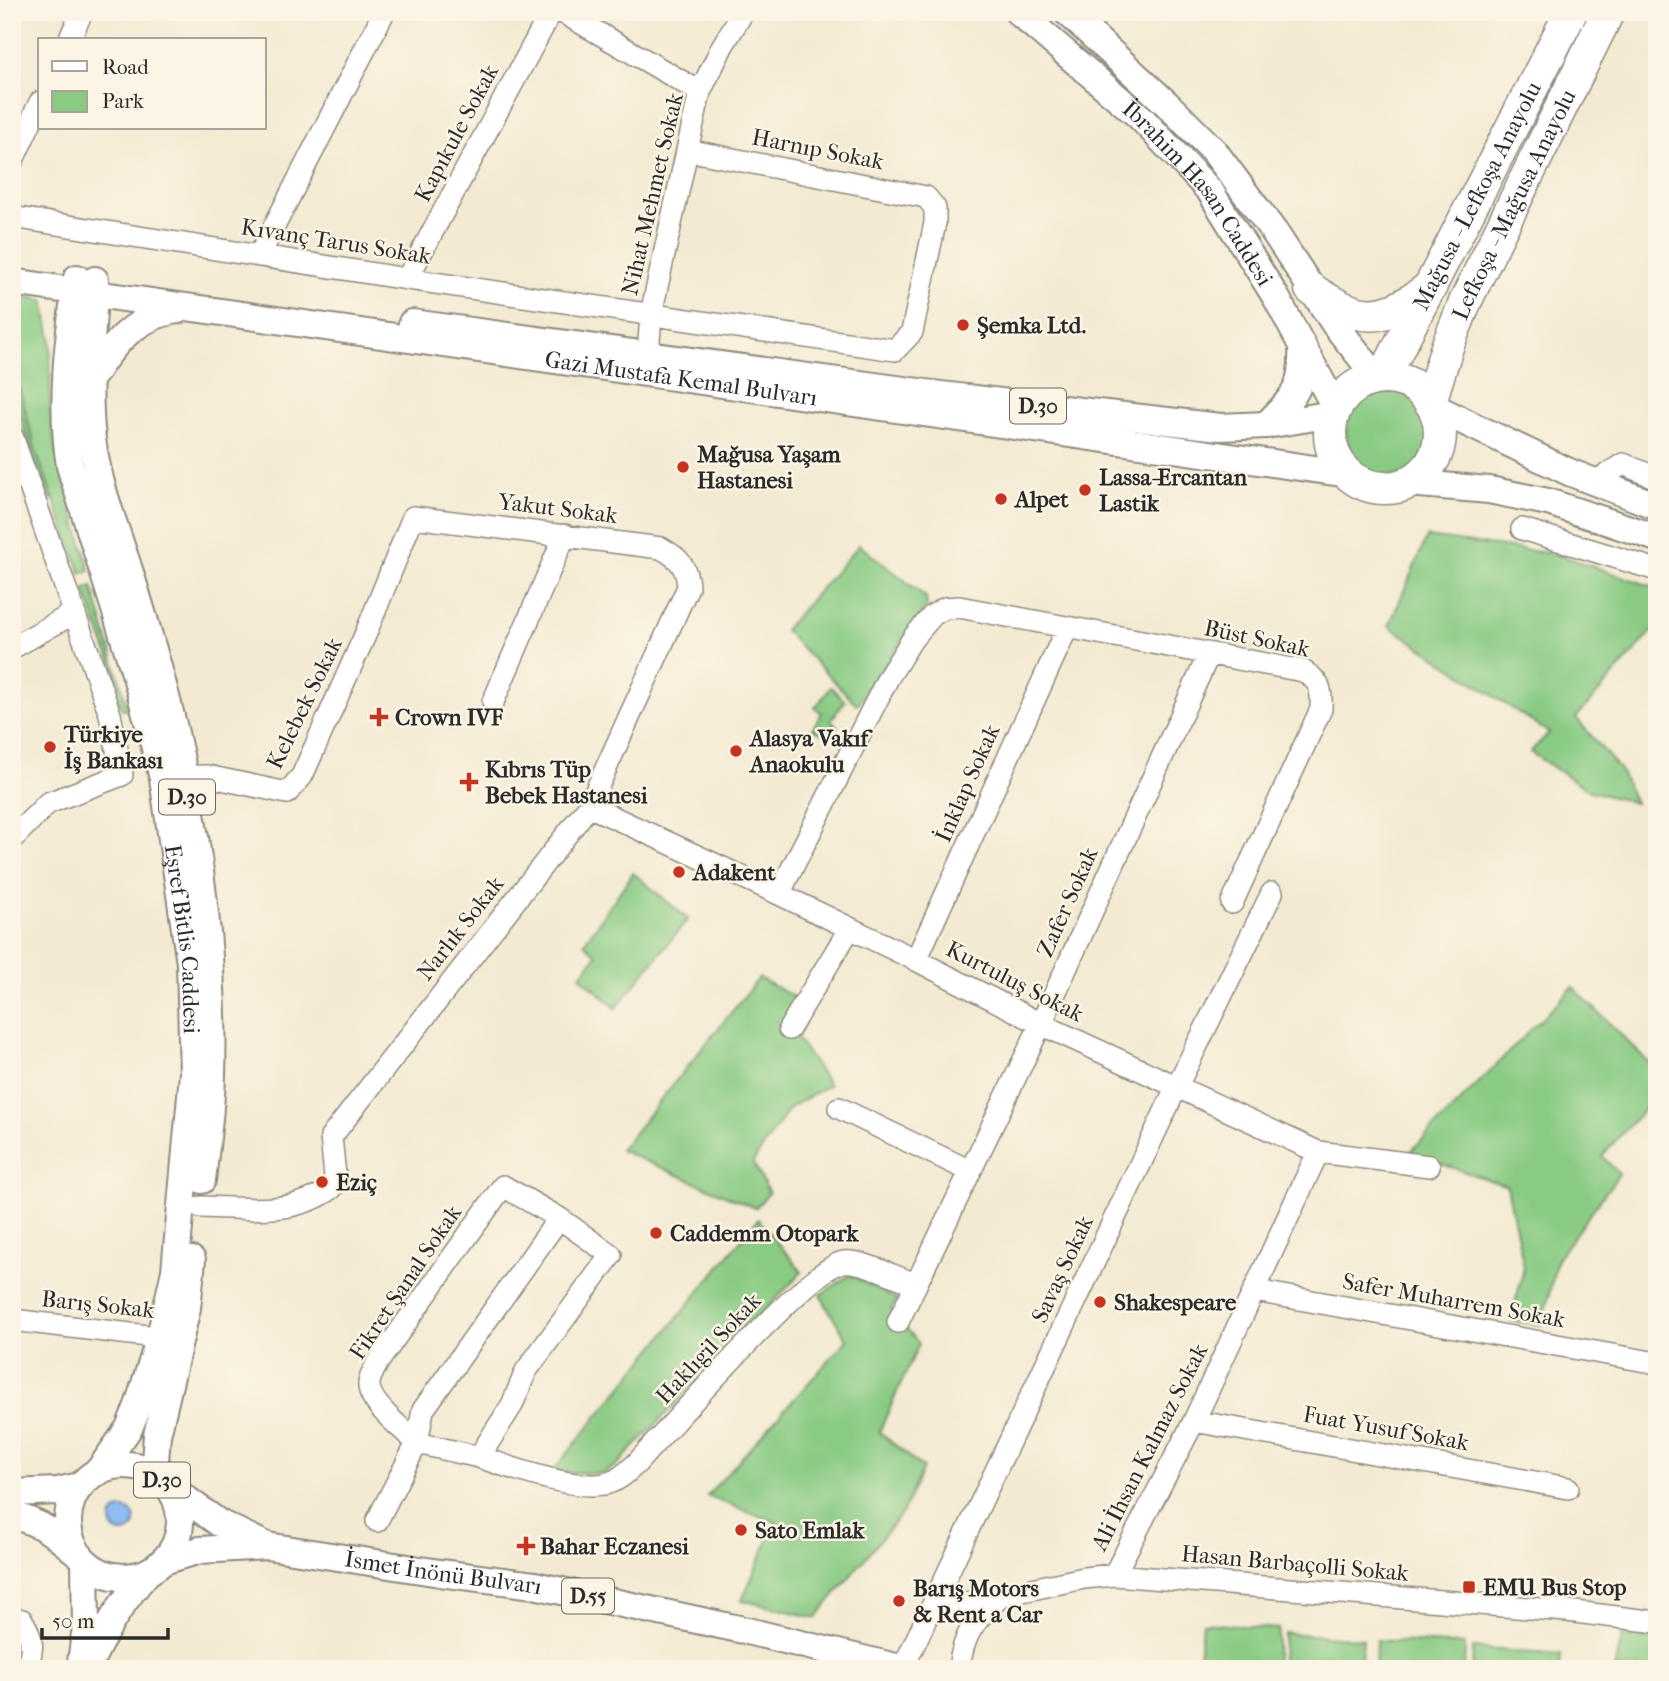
<svg xmlns="http://www.w3.org/2000/svg" width="1669" height="1681" font-family="'IM FELL French Canon',serif">
	<rect width="100%" height="100%" fill="#fcf5e5"/>
	<filter id="ink" filterUnits="userSpaceOnUse"><feTurbulence type="fractalNoise" baseFrequency=".0143" numOctaves="2"/><feDisplacementMap in="SourceGraphic" scale="14" xChannelSelector="R" yChannelSelector="G"/><feConvolveMatrix kernelMatrix="1 2 1 2 8 2 1 2 1" color-interpolation-filters="sRGB"/></filter>
	<filter id="wash" filterUnits="userSpaceOnUse"><feTurbulence type="fractalNoise" baseFrequency=".00686" numOctaves="4" result="noise"/><feDisplacementMap in="SourceGraphic" scale="28" xChannelSelector="R" yChannelSelector="G"/><feGaussianBlur stdDeviation="1.57" result="paint"/><feColorMatrix in="noise" values="0 0 0 0 0 0 0 0 0 0 0 0 0 0 0 0 0 1.4 0 .05"/><feComposite in="paint" operator="in"/></filter>
	<g filter="url(#wash)">
		<rect width="100%" height="100%" fill="#f3ead1"/>
		<path fill="#89cb83" stroke="#5a7b57" stroke-width="2" d="M12 294 44 300 51 339 50 411 56 453 90 570 81 574 36 452 20 390 12 377Z
			M1346 433a43 43 0 1 1 86 0a43 43 0 1 1-86 0Z
			M1427 537 1556 554 1657 588V626L1576 718 1620 770 1635 803 1590 791 1530 752 1549 733 1389 626Z
			M859 545 926 597 927 606 857 705 784 630Z
			M92 586 128 709H122L111 684 115 673 84 590Z
			M831 687 845 701 831 720 837 726 830 737 812 729 822 713 815 708Z
			M633 873 688 919 616 1008 580 976 597 955 584 943Z
			M759 978 794 997 792 1009 804 1024 797 1038 829 1085 790 1108 753 1162 769 1193 755 1208 620 1150Z
			M1573 987 1657 1071V1094L1602 1156 1619 1174 1557 1259 1542 1325 1511 1321 1524 1267 1507 1186 1409 1153Z
			M758 1219 802 1272 617 1465 602 1474 553 1471Z
			M850 1275 898 1300 891 1309 919 1344 879 1432 923 1468 903 1512 816 1618 742 1600 776 1522 707 1496 847 1340 820 1295Z
			M1202 1623 1278 1629 1275 1669H1198Z
			M1284 1633 1363 1639 1360 1669H1281Z
			M1622 1636 1657 1639V1669H1615Z
			M1376 1640 1465 1645 1464 1669H1375Z
			M1473 1648 1561 1655 1560 1669H1472Z"/>
		<path fill="#6eaf71" stroke="#4c6d4e" stroke-width="2" d="M12 377 20 390 36 452 54 500 44 494 12 391Z"/>
		<path fill="#86b8f3" stroke="#58728f" stroke-width="2" d="M111 1521a12 12 0 1 1 24 0a12 12 0 1 1-24 0Z"/>
	</g>
	<g filter="url(#ink)">
		<g fill="none" stroke-linecap="round" stroke-linejoin="round">
			<defs>
				<path id="minor" d="M562 12 700 92
					M69 40 82 12
					M12 162 40 102
					M12 217 407 279 895 350 912 332 935 223V208L926 197 687 150
					M259 256 384 12
					M407 279 551 12
					M648 355 651 314 700 92 723 45 743 12
					M12 436 110 714 122 775 48 803 12 839
					M1595 482 1623 464 1657 478
					M1522 529 1657 570
					M12 648 74 613
					M493 702 565 535
					M172 777 207 776 287 793 302 776 366 633 413 517 661 548C679 558 687 566 688 587L589 806 331 1137 335 1176 332 1188C294 1216 245 1208 200 1207
					M589 806 779 894 916 960 1041 1024 1318 1152 1429 1166
					M779 894 888 678 913 638 933 615 945 608 959 607 1303 671C1320 681 1322 689 1321 709L1232 903
					M916 960 1067 628
					M789 1029 850 928
					M839 1108 970 1171
					M1255 1291 1657 1363
					M12 1320 173 1339
					M898 1322 1041 1024 1209 654
					M1194 1421 1568 1488
					M417 1443C404 1430 367 1403 369 1383 370 1376 375 1368 378 1362L503 1186 559 1218
					M479 1457C509 1467 582 1494 611 1482 621 1479 629 1470 637 1463 667 1430 812 1265 844 1262 863 1260 897 1278 916 1284
					M377 1521 417 1443 423 1410 559 1218 611 1255 526 1371 512 1405 479 1457 417 1443
					M1114 1575 1194 1421 1318 1152
					M932 1610 1084 1578 1114 1575 1567 1611 1657 1622
					M12 1618 22 1620C34 1640 34 1648 26 1669
					M903 1668 1176 1088 1272 893
					M959 1669C963 1634 975 1619 1000 1597"/>
				<g id="major">
					<path id="s1" d="M1018 12 1140 117 1210 191 1277 299 1336 409"/>
					<path d="M1067 12 1167 104 1214 151 1275 233 1336 326 1378 379"/>
					<path id="s2" d="M77 278C68 339 60 404 70 466L136 676 163 778 190 963 193 1074 175 1271 160 1337 138 1406 129 1428 98 1472"/>
					<path d="M95 280C92 332 86 387 92 439 98 486 117 531 131 576 151 641 171 708 184 775 203 873 215 975 212 1075 211 1110 206 1146 202 1180"/>
					<path id="s3" d="M12 282 1349 474"/>
					<path d="M412 323 941 395 1220 427 1266 425 1333 414"/>
					<path d="M91 379C112 345 135 316 178 310"/>
					<path d="M1434 407 1569 472 1657 506"/>
					<path d="M1266 425C1296 395 1304 387 1302 345"/>
					<path d="M1408 483 1489 490 1548 502 1657 538"/>
					<circle cx="124" cy="1521" r="56"/>
					<path d="M154 1474 157 1435 187 1308 192 1260"/>
					<path d="M168 1486 219 1523 265 1545"/>
					<path d="M12 1493 58 1491 80 1486"/>
					<path d="M12 1515C41 1523 54 1533 76 1552"/>
					<path id="s4" d="M163 1561 200 1550 267 1546 440 1573 534 1585 739 1629 904 1669"/>
					<path d="M81 1662 86 1627 85 1562"/>
					<path d="M87 1669C103 1632 121 1602 148 1572"/>
				</g>
				<g id="highway">
					<path d="M1311 289C1361 323 1383 324 1431 286"/>
					<path id="s5" d="M1383 378 1571 12"/>
					<circle cx="1385" cy="433" r="55"/>
					<path id="s6" d="M1430 402 1447 347 1466 300 1608 12"/>
				</g>
			</defs>
			<use href="#minor" stroke="#8f8a7e" stroke-width="24"/>
			<use href="#major" stroke="#8f8a7e" stroke-width="30"/>
			<use href="#highway" stroke="#8f8a7e" stroke-width="35"/>
			<use href="#minor" stroke="#fff" stroke-width="21"/>
			<use href="#major" stroke="#fff" stroke-width="26"/>
			<use href="#highway" stroke="#fff" stroke-width="32"/>
		</g>
	</g>
	<g fill="#c8321e" stroke="#fcf5e5" stroke-width="2.5">
		<circle cx="963" cy="325" r="7"/>
		<circle cx="683" cy="467" r="7"/>
		<circle cx="1085" cy="490" r="7"/>
		<circle cx="1001" cy="499" r="7"/>
		<path d="M375.5 706.5h7v7h7v7h-7v7h-7v-7h-7v-7h7z"/>
		<circle cx="50" cy="747" r="7"/>
		<circle cx="736" cy="751" r="7"/>
		<path d="M465.5 771.5h7v7h7v7h-7v7h-7v-7h-7v-7h7z"/>
		<circle cx="679" cy="872" r="7"/>
		<circle cx="322" cy="1182" r="7"/>
		<circle cx="656" cy="1233" r="7"/>
		<circle cx="1100" cy="1302" r="7"/>
		<circle cx="741" cy="1530" r="7"/>
		<path d="M522.5 1535.5h7v7h7v7h-7v7h-7v-7h-7v-7h7z"/>
		<rect x="1462" y="1580" width="14" height="14" rx="3.5"/>
		<circle cx="899" cy="1601" r="7"/>
	</g>
	<g text-anchor="middle" stroke-width="5" stroke-linejoin="round" paint-order="stroke">
		<g fill="#fcf5e5" stroke="#6a6863" stroke-width="2">
			<rect x="1010" y="388.5" width="56" height="35" rx="5"/>
			<rect x="159" y="779.5" width="56" height="35" rx="5"/>
			<rect x="134" y="1462.5" width="56" height="35" rx="5"/>
			<rect x="562" y="1578.5" width="52" height="35" rx="5"/>
		</g>
		<g font-size="21" font-weight="bold" fill="#2b2b2b">
			<text x="1038" y="413">D.30</text>
			<text x="187" y="804">D.30</text>
			<text x="162" y="1487">D.30</text>
			<text x="588" y="1603">D.55</text>
		</g>
		<g font-size="23" fill="#2b2b2b" stroke="#fcf5e5">
			<text transform="translate(456 133) rotate(-62)" y="8">Kapıkule Sokak</text>
			<text transform="translate(818 149) rotate(11)" y="8">Harnıp Sokak</text>
			<text transform="translate(652 194) rotate(-77)" y="8">Nihat Mehmet Sokak</text>
			<text dy="8" stroke="none"><textPath href="#s1" startOffset="257">İbrahim Hasan Caddesi</textPath></text>
			<text dy="8" stroke="none"><textPath href="#s5" startOffset="205">Mağusa - Lefkoşa Anayolu</textPath></text>
			<text dy="8" stroke="none"><textPath href="#s6" startOffset="215">Lefkoşa - Mağusa Anayolu</textPath></text>
			<text transform="translate(336 241) rotate(9)" y="8">Kıvanç Tarus Sokak</text>
			<text dy="8" stroke="none"><textPath href="#s3" startOffset="676">Gazi Mustafa Kemal Bulvarı</textPath></text>
			<text transform="translate(558 508) rotate(7)" y="8">Yakut Sokak</text>
			<text transform="translate(1257 638) rotate(12)" y="8">Büst Sokak</text>
			<text transform="translate(304 703) rotate(-64)" y="8">Kelebek Sokak</text>
			<text transform="translate(967 783) rotate(-66)" y="8">İnklap Sokak</text>
			<text transform="translate(1067 902) rotate(-66)" y="8">Zafer Sokak</text>
			<text transform="translate(460 928) rotate(-52)" y="8">Narlık Sokak</text>
			<text dy="8" stroke="none"><textPath href="#s2" startOffset="677">Eşref Bitlis Caddesi</textPath></text>
			<text transform="translate(1015 981) rotate(27)" y="8">Kurtuluş Sokak</text>
			<text transform="translate(1062 1269) rotate(-65)" y="8">Savaş Sokak</text>
			<text transform="translate(405 1282) rotate(-56)" y="8">Fikret Şanal Sokak</text>
			<text transform="translate(1454 1300) rotate(10)" y="8">Safer Muharrem Sokak</text>
			<text transform="translate(98 1304) rotate(6)" y="8">Barış Sokak</text>
			<text transform="translate(708 1348) rotate(-47)" y="8">Haklıgil Sokak</text>
			<text transform="translate(1386 1428) rotate(10)" y="8">Fuat Yusuf Sokak</text>
			<text transform="translate(1149 1447) rotate(-63)" y="8">Ali İhsan Kalmaz Sokak</text>
			<text transform="translate(1295 1563) rotate(5)" y="8">Hasan Barbaçolli Sokak</text>
			<text dy="8" stroke="none"><textPath href="#s4" startOffset="284">İsmet İnönü Bulvarı</textPath></text>
		</g>
		<g font-size="23" font-weight="bold" fill="#2b2b2b" stroke="#fcf5e5" text-anchor="start">
			<text x="977" y="333">Şemka Ltd.</text>
			<text x="697" y="462">Mağusa Yaşam<tspan x="697" dy="26">Hastanesi</tspan></text>
			<text x="1099" y="485">Lassa-Ercantan<tspan x="1099" dy="26">Lastik</tspan></text>
			<text x="1015" y="507">Alpet</text>
			<text x="395" y="725">Crown IVF</text>
			<text x="64" y="742">Türkiye<tspan x="64" dy="26">İş Bankası</tspan></text>
			<text x="750" y="746">Alasya Vakıf<tspan x="750" dy="26">Anaokulu</tspan></text>
			<text x="485" y="777">Kıbrıs Tüp<tspan x="485" dy="26">Bebek Hastanesi</tspan></text>
			<text x="693" y="880">Adakent</text>
			<text x="336" y="1190">Eziç</text>
			<text x="670" y="1241">Caddemm Otopark</text>
			<text x="1114" y="1310">Shakespeare</text>
			<text x="755" y="1538">Sato Emlak</text>
			<text x="540" y="1554">Bahar Eczanesi</text>
			<text x="1483" y="1595">EMU Bus Stop</text>
			<text x="913" y="1596">Barış Motors<tspan x="913" dy="26">&amp; Rent a Car</tspan></text>
		</g>
	</g>
	<rect width="1669" height="1681" fill="none" stroke="#fcf5e5" stroke-width="42"/>
	<rect x="38" y="38" width="228" height="91" fill="#fcf5e5" stroke="#a8a49b" stroke-width="2"/>
	<rect x="52" y="61" width="35" height="10" fill="#ffffff" stroke="#a8a49b" stroke-width="2"/>
	<text x="102" y="74" font-size="21" fill="#2b2b2b">Road</text>
	<rect x="52" y="91" width="35" height="21" fill="#89cb83" stroke="#a8a49b" stroke-width="2"/>
	<text x="102" y="108" font-size="21" fill="#2b2b2b">Park</text>
	<path d="M42 1628v10h126v-10" fill="none" stroke="#2b2b2b" stroke-width="3.5"/>
	<text x="52" y="1628" font-size="21" fill="#2b2b2b" stroke="#fcf5e5" stroke-width="5" paint-order="stroke">50 m</text>
</svg>
